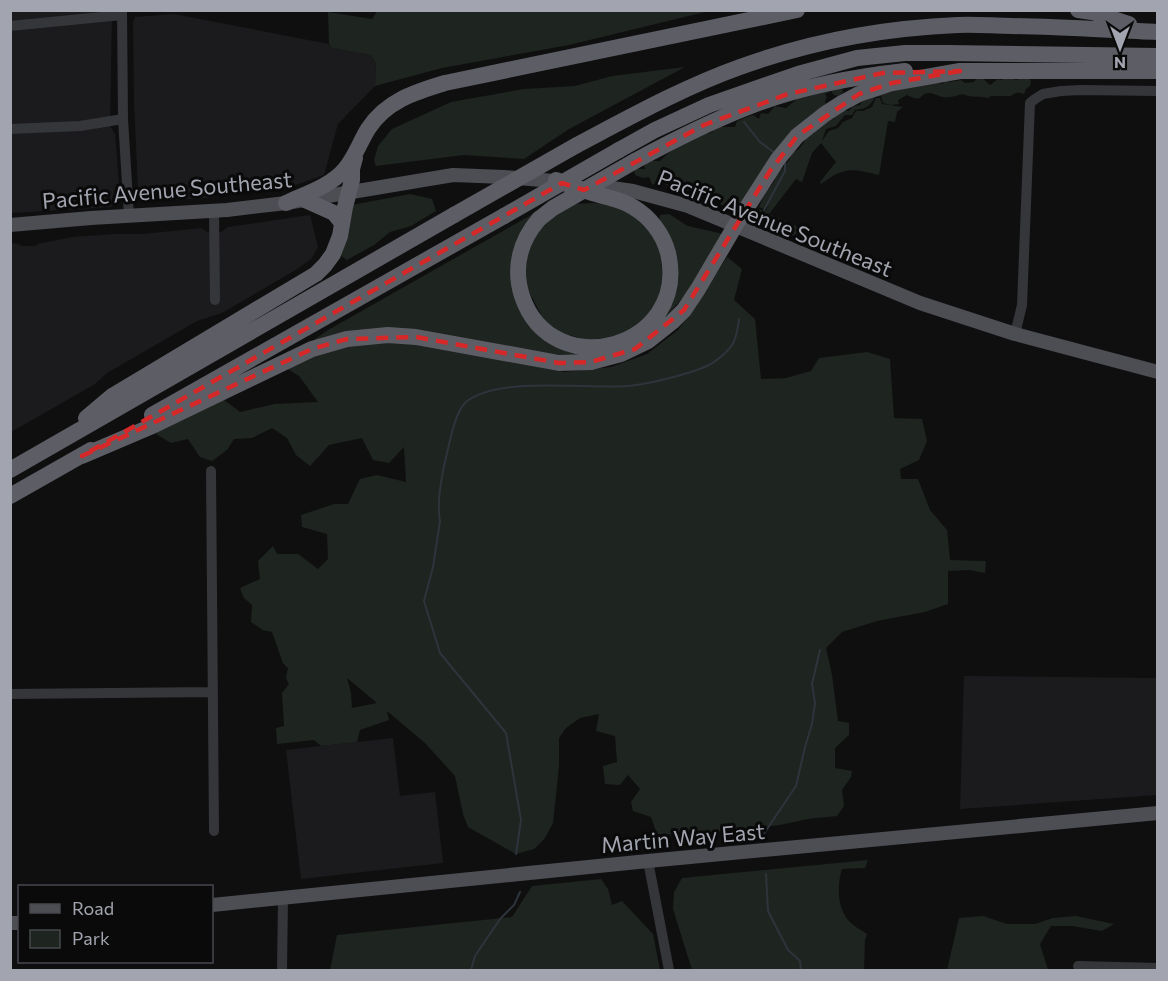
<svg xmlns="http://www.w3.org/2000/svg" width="1168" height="981" font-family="Commissioner,sans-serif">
	<rect width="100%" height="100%" fill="#0f0f10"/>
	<path fill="#1b1b1d" d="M11 11H112L110 126 115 134 120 196 117 204 110 207 11 213Z
		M174 14 329 44 332 48 371 55 376 64 375 86 338 124 324 175 296 185 234 192 231 190 217 192 214 197 210 198 150 201 142 197 138 189 134 103 133 22 135 17Z
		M310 215 318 247 312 258 299 268 222 313 197 321 107 373 95 384 11 432 10 243 18 244 22 246H36L38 244 72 237 116 234H146L152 233 202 228 207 232H221L228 227Z
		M964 676 1157 678V795L960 809Z
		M393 738 400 796 435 792 443 863 301 879 286 750Z"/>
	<path fill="#1e241f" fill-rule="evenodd" d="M378 10H709V11L569 45 442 68 375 86 376 64 371 55 332 48 329 44 328 12 372 19Z
		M685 67 569 129 524 159 464 155 376 166 374 160 378 146 392 129 451 102 524 89 575 86 612 76Z
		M1009 77 1016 80 1026 77 1031 80 1030 86 1026 89 1024 94C1019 92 1015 92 1011 96H990L989 98C981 96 970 98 963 94 955 96 947 99 939 96 936 95 932 93 929 93 918 93 925 104 907 95L898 100 899 104 891 105 883 103 881 96 875 97C870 107 865 109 855 110L852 115H845L836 126 826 129 822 141 829 131 838 128 843 122 852 118 856 111H863L872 107 876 98H880L882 104 903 107 897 112 895 122 888 121 879 175C851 169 846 166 821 184L820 182 836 162 821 143 812 153 802 182 796 179 769 214 810 232 809 236 823 242V243L838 250 837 255 769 225 761 217 758 212 760 209 764 212 769 206 764 209 759 207 766 191 771 186 775 180 772 174 781 170 790 159 788 152C791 151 794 152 796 151 802 148 806 139 806 134H813L825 118 834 119V113L841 110 849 111 853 106 860 105 863 98 932 81 942 84 946 81 950 82 961 80 965 83 974 82 977 78H982L990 85 998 79 1001 80Z
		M841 87 843 92 839 96 834 95 831 91 825 94 827 97 825 101 826 104 741 208 727 207 720 204 724 197 721 195 714 196 708 193 703 195H695L692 190C682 192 672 190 664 183L659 186 652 184 649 177 643 178 635 175 634 169H645L644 165 648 161H660C674 146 693 137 713 132L712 127H735L737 121 753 115 759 119 761 113 768 114 775 106 786 108 802 95Z
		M410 194 432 199 436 211 411 226 390 232 374 245 347 260 340 255 352 205Z
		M554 202 524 233 521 306 589 352 578 358 432 335 315 340V339L328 330Z
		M593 203 606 204 631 213 650 233 660 251 663 280 658 299 643 321 625 333 591 341 558 332 545 322 526 286V254L542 226 572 204Z
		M669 214 688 226 723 234 685 295 662 321 668 305 659 223 660 215Z
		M727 257 742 269 734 300 755 319 761 379 786 378 811 371 819 358 867 352 890 359 894 418 922 419 927 441 919 460 900 469 901 479H918L930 510 947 530 950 560 986 561 985 573 969 570 948 571V604L925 612 877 621 842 632 826 648 832 675 838 721 849 723V735L835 748V768L852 771 851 777 842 790 844 806 837 816 808 819 780 825 689 835 657 834 651 817 633 811 631 802 640 789 628 775 620 785 605 784 603 766 617 762 615 736 596 731 599 714 580 718 566 728 559 738V766L553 823 545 838 534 849 516 854 468 827 463 814 455 776 425 743 387 711 389 720 360 730 357 742 321 746 314 740 277 744 276 728 284 726 282 693 289 684 286 678 288 668 283 663 272 632 263 630 251 622 252 605 244 598 240 588 260 579 258 561 273 546 277 554H298L318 569 328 559 327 534 302 527 301 515 334 504H348L360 479 377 475 406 482 404 447 389 463 373 460 362 438 329 445 310 466 296 455 287 438 272 428 252 438 234 439 227 450 212 461 200 457 188 439 171 443 156 434 161 427 223 399 240 412 275 404 318 402 299 376 288 369 311 354 362 344 402 342 456 350 564 372 611 367 647 354 678 330 695 307ZM347 678 377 703 352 708 351 693Z
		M868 860 865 868 842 869C837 885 837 906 848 920 852 925 861 930 867 934L865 940 864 970H692L673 909 674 892 682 878Z
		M601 879 608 889 612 905 622 901 653 934 660 970H330L337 935 512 917 532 886Z
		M983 916 1007 924H1035L1053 918 1076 916 1114 924 1102 931 1072 926H1051L1040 944 1048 970H947L959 918Z"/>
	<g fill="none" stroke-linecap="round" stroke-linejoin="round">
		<path stroke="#2e343b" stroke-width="2" d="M744 122 760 142 775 153
			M764 210 785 171V161
			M763 835 796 786 805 747 812 724 815 703 812 684 820 650
			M516 854 521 820 506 733 440 653 424 601 433 567 440 521C436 502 443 468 448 449 451 436 456 411 466 402 498 376 587 389 628 386 649 384 671 378 691 372 706 367 714 364 726 352 729 349 733 345 734 341 737 335 738 326 739 319
			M766 874 768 911 788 950 800 961 801 970
			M471 970 475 956 500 919 514 905 520 892"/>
		<path stroke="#353639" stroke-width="10" d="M122 10 123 119 129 216
			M10 26 122 15
			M10 129 80 126 123 119
			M214 212 215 300
			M1015 334 1022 305 1030 103 1035 99 1043 94 1061 91 1080 90 1158 91
			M211 471 214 831
			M10 694 212 692
			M648 861 669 970
			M1078 966 1158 968
			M282 970 283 898"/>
		<path stroke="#4d4e53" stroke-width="14" d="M591 185 633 191 688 206 920 303 1015 334 1158 372
			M10 225 91 218 227 210 286 203 453 175 504 177 566 182
			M212 905 648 861 1158 813
			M10 923H20"/>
		<path stroke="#5d5e65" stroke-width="16" d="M1078 10 1092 12 1129 24
			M577 145C630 117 684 87 740 67 809 42 885 28 958 25 976 24 994 26 1012 26 1061 27 1109 30 1158 32
			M619 150 655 130 709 105 798 74 857 58 905 53H948L1158 56
			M635 161C672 141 709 122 748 107 798 87 852 77 905 71
			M305 200 334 213 342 223
			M286 203C305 194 331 186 345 169 355 157 360 142 368 129 386 101 415 92 445 83L797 10
			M539 219C520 241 513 268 522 296 552 386 690 348 668 253 663 234 650 217 633 207 624 201 614 199 603 196 587 192 572 186 556 180
			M152 415 504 216
			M86 418 112 396 316 274 325 265 333 254 340 236 345 207 352 180V169L355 158
			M82 456 150 427 312 349 347 339 388 335 416 337 559 363 591 362 621 354 648 341 672 322 684 310 698 289 735 226 778 159 797 136 825 114 842 103 859 94 892 83 960 71H1158
			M10 470 454 215
			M10 496 91 450"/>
		<path stroke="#5d5e65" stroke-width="16" d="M454 215 577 145
			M504 216 619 150
			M539 219 553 208 635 161"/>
	</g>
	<path fill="none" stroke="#d62828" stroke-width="4.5" stroke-dasharray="12 8" stroke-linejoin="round" d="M960 71 892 83 859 94 797 136 770 171 684 310 635 349 591 362 559 363 416 337 347 339 312 349 82 456 562 183 584 190 704 125 788 94 883 73Z"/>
	<g text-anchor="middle" stroke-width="6" stroke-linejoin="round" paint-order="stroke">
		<g font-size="22" fill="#a2a5af" stroke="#0a0a0b">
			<text transform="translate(167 190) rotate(-5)" y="8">Pacific Avenue Southeast</text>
			<text transform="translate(775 223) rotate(22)" y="8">Pacific Avenue Southeast</text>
			<text transform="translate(683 838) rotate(-5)" y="8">Martin Way East</text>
		</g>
	</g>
	<rect width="1168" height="981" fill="none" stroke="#a2a5af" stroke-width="24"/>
	<rect x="18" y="885" width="195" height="78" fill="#0a0a0b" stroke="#47484d" stroke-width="1.5"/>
	<rect x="30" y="904" width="30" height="9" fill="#4d4e53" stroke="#47484d" stroke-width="1.5"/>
	<text x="72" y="915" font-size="18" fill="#a2a5af">Road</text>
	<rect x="30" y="930" width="30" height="18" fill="#1e241f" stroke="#47484d" stroke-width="1.5"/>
	<text x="72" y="945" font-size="18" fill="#a2a5af">Park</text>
	<g transform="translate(1120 48) rotate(180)" stroke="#0a0a0b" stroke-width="4.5" paint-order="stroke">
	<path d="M0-4.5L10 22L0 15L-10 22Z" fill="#a2a5af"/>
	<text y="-9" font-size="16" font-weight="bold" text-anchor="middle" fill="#a2a5af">N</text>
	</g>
</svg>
